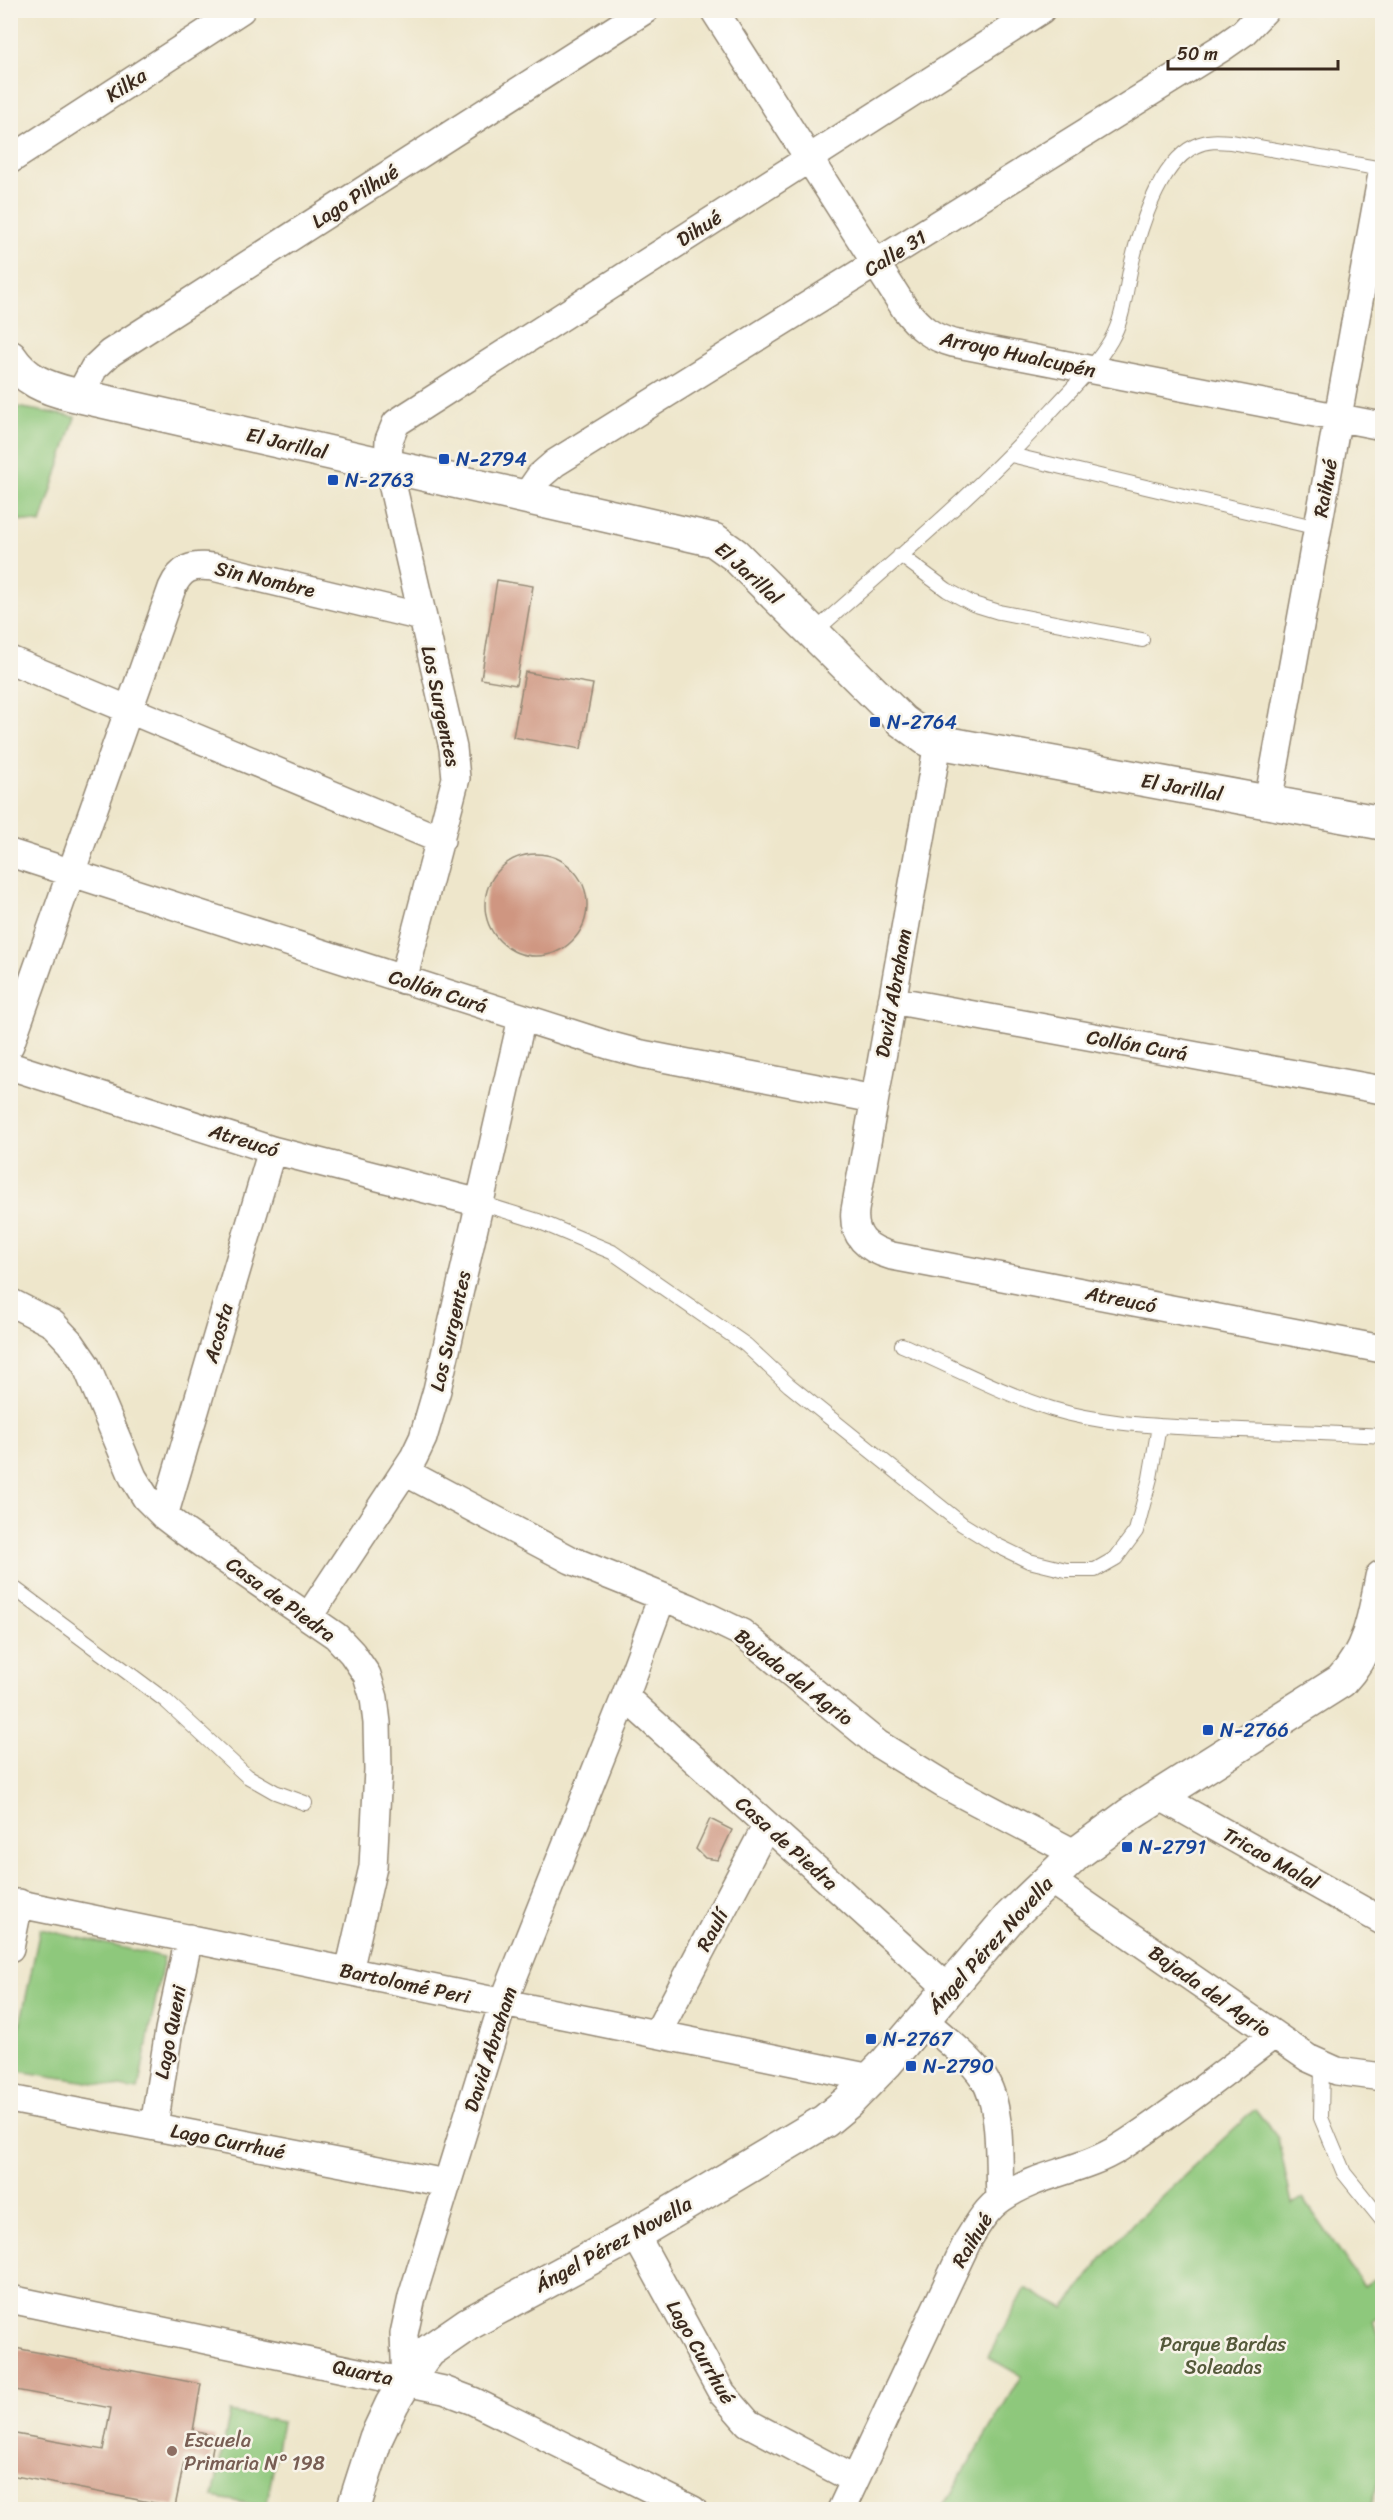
<svg xmlns="http://www.w3.org/2000/svg" width="1393" height="2520" font-family="Sriracha,sans-serif">
	<rect width="100%" height="100%" fill="#f7f3e8"/>
	<filter id="ink" filterUnits="userSpaceOnUse"><feTurbulence type="fractalNoise" baseFrequency=".0167" numOctaves="2"/><feDisplacementMap in="SourceGraphic" scale="12" xChannelSelector="R" yChannelSelector="G"/><feConvolveMatrix kernelMatrix="1 2 1 2 8 2 1 2 1" color-interpolation-filters="sRGB"/></filter>
	<filter id="wash" filterUnits="userSpaceOnUse"><feTurbulence type="fractalNoise" baseFrequency=".008" numOctaves="4" result="noise"/><feDisplacementMap in="SourceGraphic" scale="24" xChannelSelector="R" yChannelSelector="G"/><feGaussianBlur stdDeviation="1.35" result="paint"/><feColorMatrix in="noise" values="0 0 0 0 0 0 0 0 0 0 0 0 0 0 0 0 0 1.4 0 .05"/><feComposite in="paint" operator="in"/></filter>
	<g filter="url(#wash)">
		<rect width="100%" height="100%" fill="#eee6cb"/>
		<path fill="#8ec87c" stroke="#64794d" stroke-width="1.5" d="M11 406 75 417 41 523 11 519Z
			M40 1929 164 1957 138 2090 11 2070Z
			M1255 2109 1278 2138 1292 2204 1303 2198 1364 2286 1378 2277 1382 2287V2314L1373 2322 1382 2347V2467L1370 2509H942L1021 2376 988 2357 1025 2288 1064 2309 1099 2262 1135 2222Z
			M230 2412 282 2422 266 2507 213 2497Z"/>
		<g id="blocks">
			<path fill="#cf9681" d="M497 580 533 586 516 685 481 679Z
				M525 672 593 684 581 749 513 737Z
				M485 905a51 51 0 1 1 102 0a51 51 0 1 1-102 0Z
				M710 1819 732 1830 718 1860 705 1858 696 1849Z
				M10 2347 201 2384 193 2431 215 2436 210 2462 185 2457 175 2507 10 2475V2433L103 2450 111 2408 10 2389Z"/>
		</g>
	</g>
	<g filter="url(#ink)">
		<use href="#blocks" fill-opacity="0" stroke="#948874" stroke-width="1.5"/>
		<g fill="none" stroke-linecap="round" stroke-linejoin="round">
			<defs>
				<path id="lane" d="M1011 455 1318 528
					M900 555 947 590 973 604 999 612 1142 640
					M813 633C895 560 979 491 1052 410 1072 388 1096 366 1111 340 1123 319 1125 295 1130 271 1138 233 1158 164 1195 146 1207 140 1219 141 1231 142L1382 169
					M480 1203 538 1221 612 1252 746 1345 789 1385 962 1524 996 1545 1029 1561 1066 1570H1095L1116 1558 1136 1531 1150 1478 1159 1426
					M902 1345C951 1366 1001 1393 1052 1409 1105 1425 1160 1426 1214 1429 1270 1431 1326 1433 1382 1436
					M10 1585 166 1701 247 1776 275 1792 305 1803
					M1322 2066 1321 2118 1344 2173 1382 2220"/>
				<path id="street" d="M714 10 905 309C919 327 931 337 953 343L1382 426
					M10 160 241 10
					M79 396 94 368 110 353 645 10
					M526 496 540 476 555 463 1223 47 1243 33 1265 10
					M10 660 441 840
					M938 743 855 1210C852 1237 867 1249 892 1256L1382 1349
					M1268 802 1382 174
					M10 853 608 1045 642 1054 874 1099
					M403 980 456 778 453 748 388 466 389 440 396 423 1041 10
					M892 1000 1382 1090
					M10 1045 172 588C181 568 192 564 213 567L422 617
					M10 1066 272 1150 480 1203
					M10 1302 53 1324 71 1343 86 1365 133 1477 146 1498 164 1516 185 1532 336 1636 352 1653 367 1675 374 1698 377 1723 378 1770 373 1867 349 1971
					M405 1472 571 1560 690 1608 742 1633 878 1744 943 1784 1076 1854
					M164 1516 272 1150
					M309 1616 414 1457 423 1438 437 1390 522 1018
					M625 1697 949 1989
					M1159 1796 1382 1921
					M1049 1879 1308 2058 1337 2071 1382 2077
					M10 1902 871 2078
					M10 1948 19 1903
					M923 2019C942 2037 968 2055 983 2077 1003 2107 998 2163 1000 2198
					M657 2034 767 1825
					M10 2099 446 2183
					M154 2126 169 2030 189 1938
					M635 2234 722 2393 748 2423 855 2480
					M10 2299 444 2390 473 2401 693 2510
					M406 2381 404 2334 412 2297 503 2003 625 1697 662 1597
					M841 2510 968 2240C977 2225 987 2208 1002 2198 1038 2173 1083 2171 1119 2148 1171 2115 1224 2072 1274 2035"/>
				<path id="secondary" d="M10 357C25 380 46 388 71 394L714 540 735 555 902 721 928 740 1382 823
					M353 2510 376 2438 392 2404 406 2381 429 2351 468 2324 635 2234 825 2121 848 2102 886 2063 1010 1917 1076 1854 1129 1815 1341 1681C1369 1652 1375 1615 1382 1577"/>
			</defs>
			<use href="#lane" stroke="#948874" stroke-width="16"/>
			<use href="#street" stroke="#948874" stroke-width="30"/>
			<use href="#secondary" stroke="#948874" stroke-width="36"/>
			<use href="#lane" stroke="#fff" stroke-width="14"/>
			<use href="#street" stroke="#fff" stroke-width="27"/>
			<use href="#secondary" stroke="#fff" stroke-width="33"/>
		</g>
	</g>
	<g fill="#1a4fb4" stroke="#f7f3e8" stroke-width="2">
		<rect x="438" y="453" width="12" height="12" rx="3"/>
		<rect x="327" y="474" width="12" height="12" rx="3"/>
		<rect x="869" y="716" width="12" height="12" rx="3"/>
		<rect x="1202" y="1724" width="12" height="12" rx="3"/>
		<rect x="1121" y="1841" width="12" height="12" rx="3"/>
		<rect x="865" y="2033" width="12" height="12" rx="3"/>
		<rect x="905" y="2060" width="12" height="12" rx="3"/>
	</g>
	<circle fill="#8d6e63" stroke="#f7f3e8" stroke-width="2" cx="172" cy="2451" r="6"/>
	<g text-anchor="middle" stroke-width="5" stroke-linejoin="round" paint-order="stroke">
		<g font-size="20" fill="#3b2a1e" stroke="#f7f3e8">
			<text transform="translate(126 85) rotate(-33)" y="7">Kilka</text>
			<text transform="translate(355 196) rotate(-33)" y="7">Lago Pilhué</text>
			<text transform="translate(699 228) rotate(-33)" y="7">Dihué</text>
			<text transform="translate(895 253) rotate(-32)" y="7">Calle 31</text>
			<text transform="translate(1018 354) rotate(12)" y="7">Arroyo Hualcupén</text>
			<text transform="translate(287 443) rotate(13)" y="7">El Jarillal</text>
			<text transform="translate(1325 488) rotate(-80)" y="7">Raihué</text>
			<text transform="translate(749 573) rotate(42)" y="7">El Jarillal</text>
			<text transform="translate(265 579) rotate(13)" y="7">Sin Nombre</text>
			<text transform="translate(441 706) rotate(78)" y="7">Los Surgentes</text>
			<text transform="translate(1182 787) rotate(10)" y="7">El Jarillal</text>
			<text transform="translate(438 991) rotate(18)" y="7">Collón Curá</text>
			<text transform="translate(893 993) rotate(-80)" y="7">David Abraham</text>
			<text transform="translate(1137 1045) rotate(10)" y="7">Collón Curá</text>
			<text transform="translate(244 1140) rotate(17)" y="7">Atreucó</text>
			<text transform="translate(1121 1299) rotate(11)" y="7">Atreucó</text>
			<text transform="translate(450 1331) rotate(-77)" y="7">Los Surgentes</text>
			<text transform="translate(218 1333) rotate(-74)" y="7">Acosta</text>
			<text transform="translate(281 1599) rotate(36)" y="7">Casa de Piedra</text>
			<text transform="translate(794 1677) rotate(38)" y="7">Bajada del Agrio</text>
			<text transform="translate(787 1843) rotate(42)" y="7">Casa de Piedra</text>
			<text transform="translate(1271 1858) rotate(29)" y="7">Tricao Malal</text>
			<text transform="translate(712 1930) rotate(-62)" y="7">Raulí</text>
			<text transform="translate(990 1945) rotate(-48)" y="7">Ángel Pérez Novella</text>
			<text transform="translate(405 1983) rotate(12)" y="7">Bartolomé Peri</text>
			<text transform="translate(1210 1991) rotate(35)" y="7">Bajada del Agrio</text>
			<text transform="translate(170 2032) rotate(-79)" y="7">Lago Queni</text>
			<text transform="translate(490 2049) rotate(-72)" y="7">David Abraham</text>
			<text transform="translate(228 2141) rotate(11)" y="7">Lago Currhué</text>
			<text transform="translate(972 2240) rotate(-59)" y="7">Raihué</text>
			<text transform="translate(613 2244) rotate(-29)" y="7">Ángel Pérez Novella</text>
			<text transform="translate(701 2352) rotate(60)" y="7">Lago Currhué</text>
			<text transform="translate(363 2372) rotate(12)" y="7">Quarta</text>
		</g>
		<g font-size="20" fill="#164399" stroke="#f7f3e8" text-anchor="start">
			<text x="456" y="466">N-2794</text>
			<text x="345" y="487">N-2763</text>
			<text x="887" y="729">N-2764</text>
			<text x="1220" y="1737">N-2766</text>
			<text x="1139" y="1854">N-2791</text>
			<text x="883" y="2046">N-2767</text>
			<text x="923" y="2073">N-2790</text>
		</g>
		<g font-size="20" fill="#54593a" stroke="#f7f3e8">
			<text x="1223" y="2351">Parque Bardas<tspan x="1223" dy="23">Soleadas</tspan></text>
		</g>
		<g font-size="20" fill="#785e54" stroke="#f7f3e8" text-anchor="start">
			<text x="184" y="2447">Escuela<tspan x="184" dy="23">Primaria N° 198</tspan></text>
		</g>
	</g>
	<rect width="1393" height="2520" fill="none" stroke="#f7f3e8" stroke-width="36"/>
	<path d="M1168 60v9h170v-9" fill="none" stroke="#3b2a1e" stroke-width="3"/>
	<text x="1177" y="60" font-size="18" fill="#3b2a1e" stroke="#f7f3e8" stroke-width="4.5" paint-order="stroke">50 m</text>
</svg>
